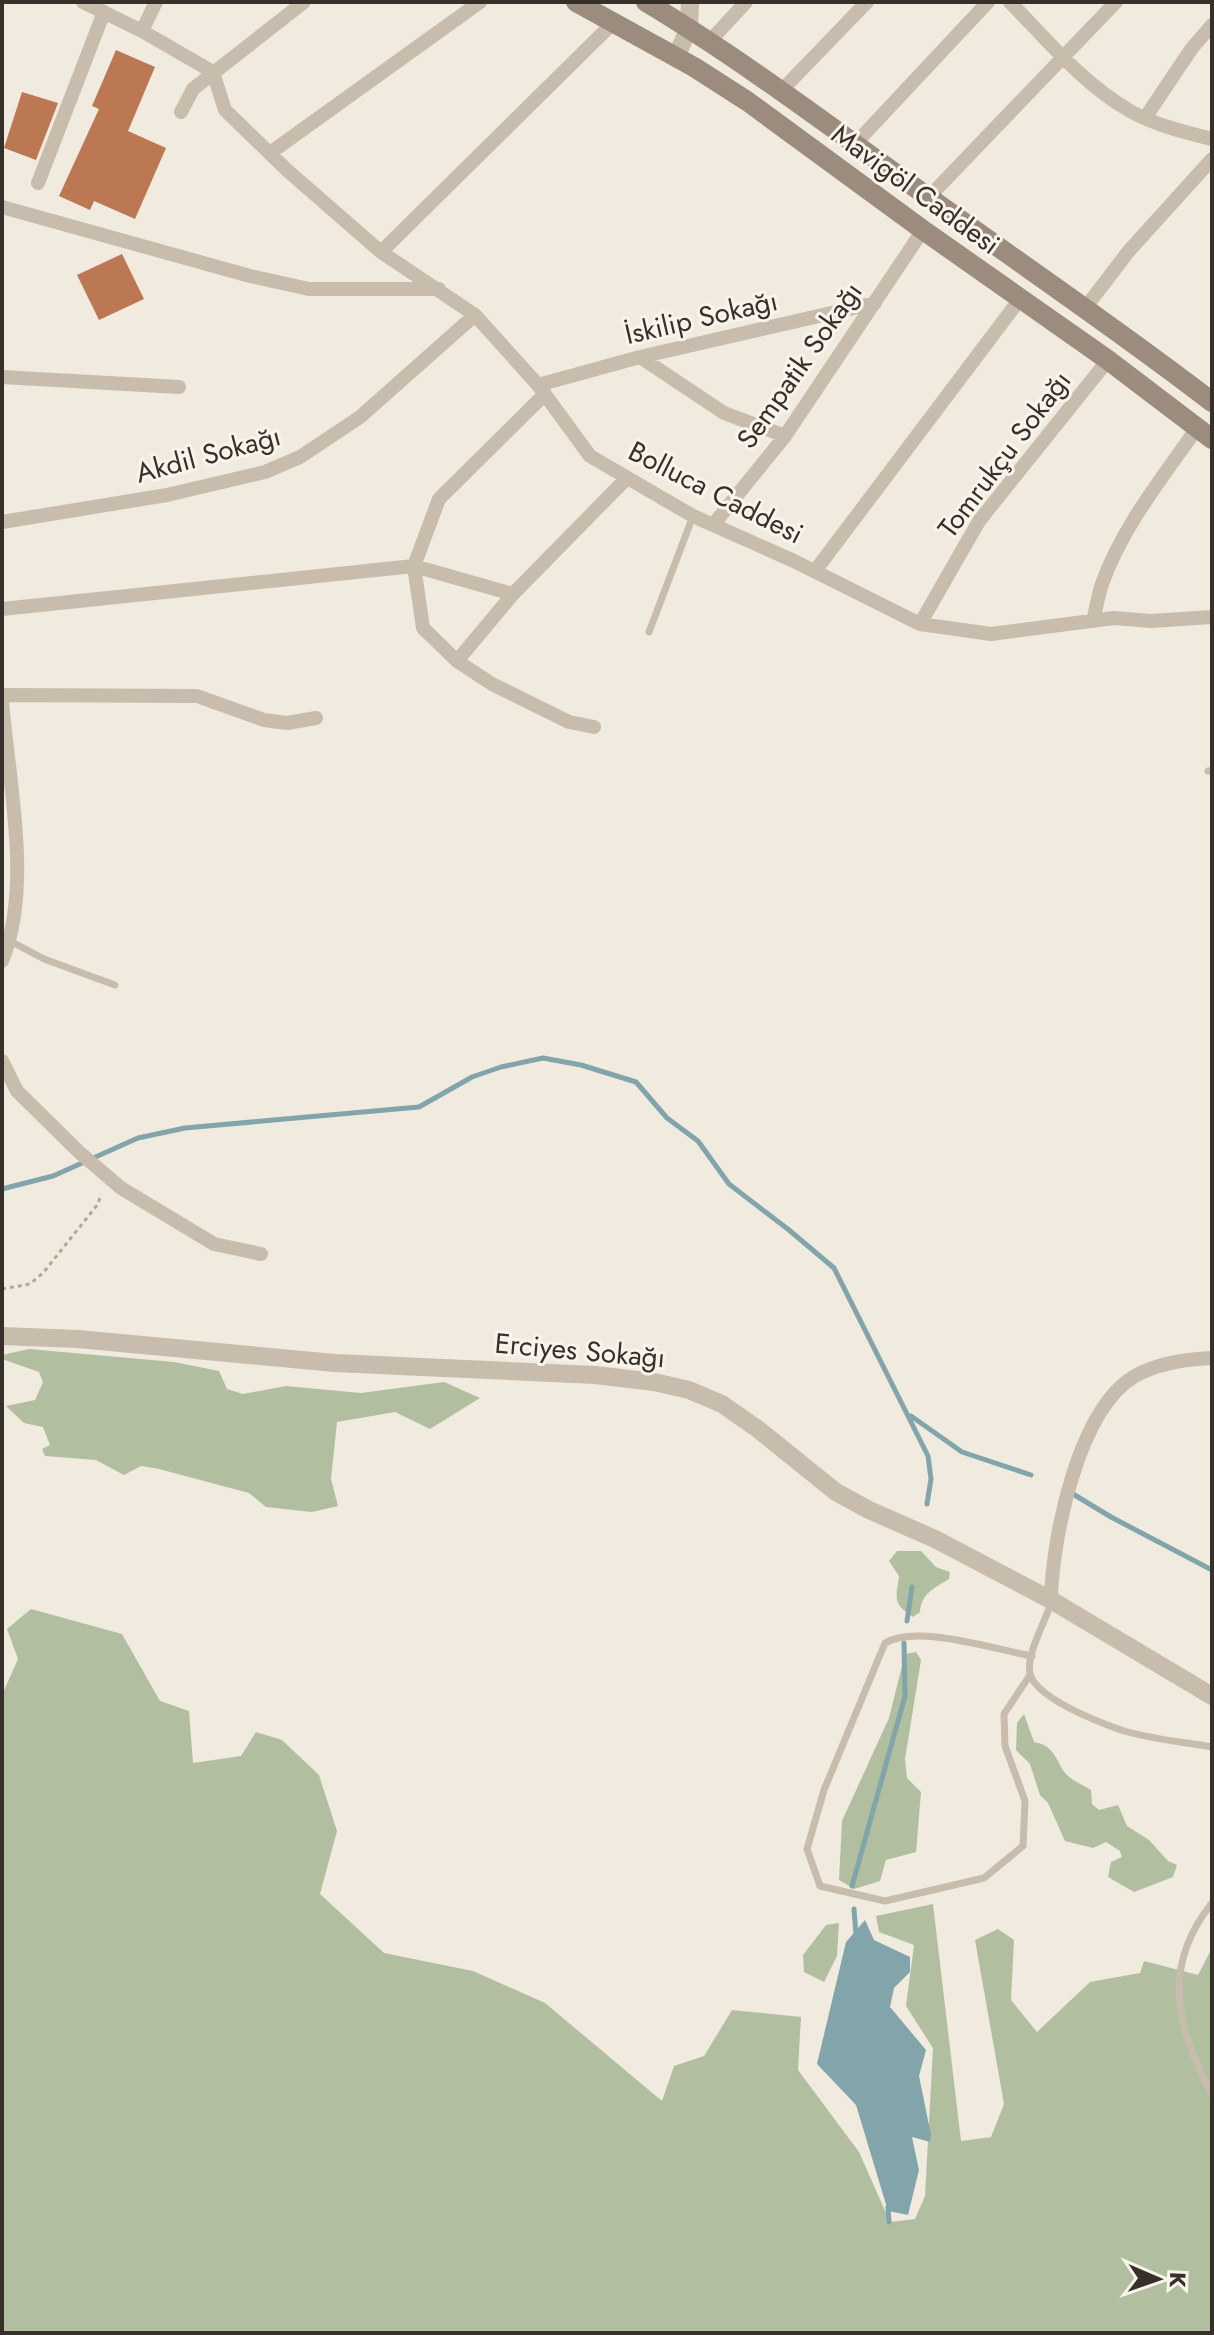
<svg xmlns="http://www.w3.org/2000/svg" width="1214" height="2335" font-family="Jost,sans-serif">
	<rect width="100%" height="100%" fill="#f1eadf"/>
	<path fill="#b1bfa0" d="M29 1349 174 1362 219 1371 227 1389 243 1394 286 1386 361 1393 444 1382 480 1398 430 1429 395 1412 337 1422 331 1479 338 1506 312 1512 266 1507 249 1493 159 1469 141 1466 124 1475 96 1460 45 1456 42 1449 50 1445 43 1427 24 1423 6 1406 35 1400 43 1382 39 1372 2 1359V1355Z
		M897 1551H921L936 1567 950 1572 949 1579C934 1588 921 1594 920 1612L913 1617C892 1603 896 1599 899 1576L889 1561Z
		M31 1609 122 1634 160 1701 189 1711 193 1763 241 1756 256 1732 282 1740 319 1775 337 1831 320 1894 384 1953 473 1971 545 2003 662 2101 674 2066 704 2056 732 2010 801 2017 798 2070 859 2152 890 2222 915 2219 925 2196 933 2048 906 2006 914 1945 879 1932 876 1916 933 1904 961 2141 991 2137 1004 2104 975 1940 998 1929 1014 1940 1011 2000 1037 2032 1090 1982 1140 1973 1144 1961 1198 1975 1212 1948V2333H2V1695L18 1659 7 1629Z
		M916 1652 921 1660 905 1759 907 1778 921 1792 916 1852 886 1860 880 1881 854 1889 839 1880 842 1821 889 1718 905 1654Z
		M1024 1714 1034 1742C1057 1746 1056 1764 1067 1775 1073 1781 1083 1785 1091 1790L1092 1804 1099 1810 1118 1805 1127 1826 1149 1840 1168 1861 1177 1865 1173 1877 1134 1892 1108 1877 1111 1862 1122 1857 1120 1851 1106 1842 1093 1848 1065 1841 1048 1803 1040 1795 1030 1764 1016 1750 1017 1723Z
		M839 1923 837 1956 824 1982 804 1972 803 1955 826 1925Z"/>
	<path fill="#81a5ab" d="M865 1920 874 1940 910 1957V1972L894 1988 890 2007 926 2050 919 2076 931 2135 930 2142 912 2137 919 2170 908 2215 888 2211 856 2105 817 2064 846 1942Z"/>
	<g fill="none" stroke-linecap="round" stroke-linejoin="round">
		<path stroke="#81a5ab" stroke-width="5" d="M2 1189 53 1176 138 1138 185 1128 419 1107 472 1077 501 1067 543 1058 581 1065 636 1082 667 1118 698 1141 729 1184 789 1230 834 1268 928 1456 931 1479 927 1504
			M911 1416 962 1452 1031 1475
			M1073 1494 1111 1517 1212 1570
			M907 1621 912 1587
			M852 1886 905 1696 904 1643
			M854 1909 856 1935
			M888 2207 889 2222"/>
	</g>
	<path fill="#bb7853" d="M116 50 155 67 128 131 166 148 135 219 94 201 90 210 59 196 99 109 92 106Z
		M22 92 58 103 36 160 4 148Z
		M122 254 144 299 99 320 77 275Z"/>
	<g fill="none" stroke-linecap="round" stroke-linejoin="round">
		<path stroke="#b4a696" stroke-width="3" stroke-dasharray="4 4" stroke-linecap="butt" d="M2 1289 30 1284 43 1273 98 1204 101 1194"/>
		<path stroke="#c8bcac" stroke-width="7" d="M649 632 693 516
			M1208 771H1212
			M10 941 44 959 115 985
			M1051 1603C1045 1622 1026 1655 1030 1673 1034 1697 1098 1722 1121 1730 1150 1739 1182 1742 1212 1747
			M1030 1675 1004 1714 1005 1746 1025 1801 1023 1846 984 1878 885 1901 820 1886 807 1849 824 1790 885 1643C918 1624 993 1649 1032 1656
			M1212 1903C1160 1968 1177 2027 1212 2095"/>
		<path stroke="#c8bcac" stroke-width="14" d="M83 2 142 31 213 72 225 110 288 171 381 252 475 315 538 385 590 456 693 516 794 561 920 624 991 634 1114 618 1151 621 1212 617
			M1010 2C1047 40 1083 84 1130 111 1155 125 1184 132 1212 139
			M142 31 156 2
			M710 41 746 2
			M782 90 867 2
			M181 112 193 89 304 2
			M1145 118 1192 48 1212 25
			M855 144 988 2
			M270 153 480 2
			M38 183 104 12
			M928 198 1116 2
			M2 207 250 276 309 289H439
			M381 252 614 22
			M1086 307 1128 252 1212 159
			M640 357 724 413 785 436
			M2 377 179 387
			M538 385 640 357 875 303
			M545 394 439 499 414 566 423 628 457 661 492 684 569 722 594 727
			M2 522 167 495 265 472 300 457 360 417 475 315
			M713 525 785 436 923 230
			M815 571 1020 299
			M2 609 414 566 513 594
			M1093 621C1096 609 1098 596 1102 584 1122 527 1163 477 1197 428
			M920 624 979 521 1108 360
			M457 661 513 594 627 478
			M2 695 197 696 264 720 287 723 316 718
			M2 700C8 780 33 886 2 961
			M2 1061 17 1091 79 1152 121 1188 214 1244 261 1254
			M1051 1600C1052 1539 1078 1409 1135 1376 1158 1363 1186 1359 1212 1358"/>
		<path stroke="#c8bcac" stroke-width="18" d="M676 57 689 28 690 2
			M2 1336 78 1339 335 1363 595 1375 654 1382 689 1390 722 1404 759 1430 836 1492 869 1510 935 1539 1051 1600 1212 1696"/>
		<path stroke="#9b8c7e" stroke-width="20" d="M576 2 694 67 747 101 923 230 1108 360 1212 439
			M646 2C746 62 837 132 931 199 1025 267 1120 331 1212 402"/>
	</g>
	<g text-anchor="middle" stroke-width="6" stroke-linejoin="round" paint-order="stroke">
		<g font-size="28" fill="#37302a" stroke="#f9f4eb">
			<text transform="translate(916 189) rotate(36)" y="10">Mavigöl Caddesi</text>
			<text transform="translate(701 317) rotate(-13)" y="10">İskilip Sokağı</text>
			<text transform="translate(799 365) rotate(-55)" y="10">Sempatik Sokağı</text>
			<text transform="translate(208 454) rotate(-15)" y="10">Akdil Sokağı</text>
			<text transform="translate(1004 454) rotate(-53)" y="10">Tomrukçu Sokağı</text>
			<text transform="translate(716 492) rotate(27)" y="10">Bolluca Caddesi</text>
			<text transform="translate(580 1350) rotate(5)" y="10">Erciyes Sokağı</text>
		</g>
	</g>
	<rect width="1214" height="2335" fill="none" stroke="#37302a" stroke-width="8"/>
	<g transform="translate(1158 2279) rotate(92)" stroke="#f9f4eb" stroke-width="6" paint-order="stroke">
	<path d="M0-6L14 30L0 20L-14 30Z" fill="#37302a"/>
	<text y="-12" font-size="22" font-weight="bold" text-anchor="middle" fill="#37302a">K</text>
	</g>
</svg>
